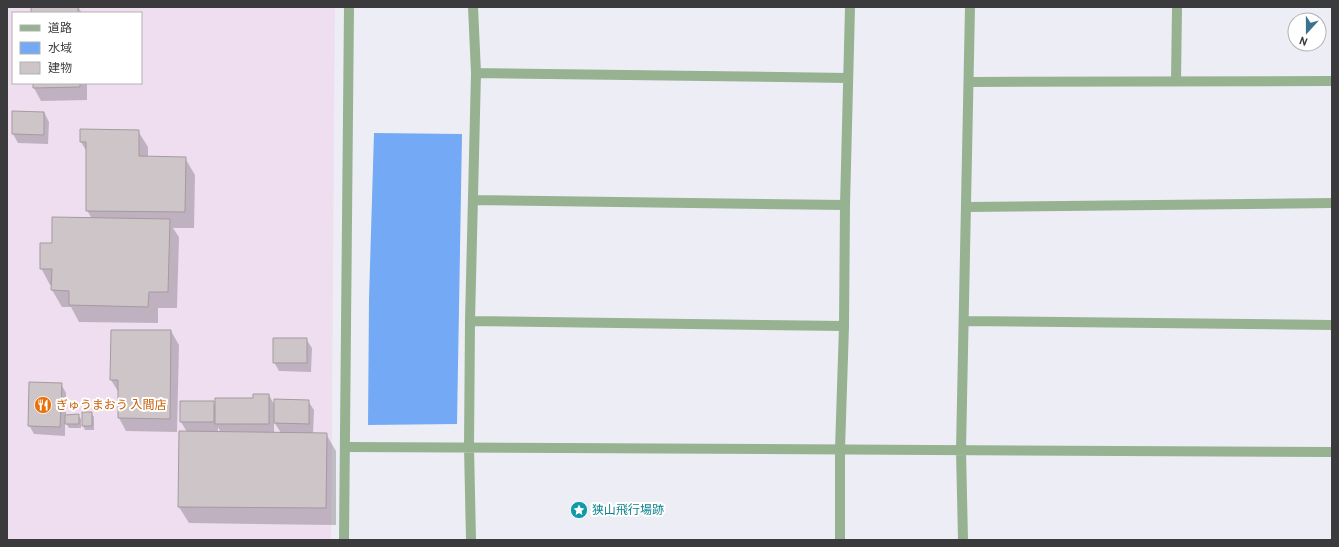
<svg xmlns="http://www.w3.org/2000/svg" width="1339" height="547" font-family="Overpass,'Noto Sans JP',sans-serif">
	<rect width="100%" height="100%" fill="#edeef5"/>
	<path fill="#efdef0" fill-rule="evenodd" d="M7 7H335L331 540H7ZM13 13H141V83H13Z"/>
	<path fill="#74a9f5" d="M374 133 462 134 457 424 368 425 369 299Z"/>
	<path fill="#0003" fill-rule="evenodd" d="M32 7H78L82 13H32Z
		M34 83H87V100L41 101 34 88Z
		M13 112H44L49 122 48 144 18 143 13 134Z
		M138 131 148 147V157L185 158 195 175 194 228H173L179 237 177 308H158V323L79 322 71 307H62L52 290V285H50L41 268 53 244 92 219 87 210V152L81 142Z
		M171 331 179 345 177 432 126 431 119 418V393L111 380Z
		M306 339 312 348 311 372 279 371 274 362Z
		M61 384 66 393V416L78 415 81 419V428H69L65 422V436L34 434 29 425Z
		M269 395 275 406 308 401 314 410 313 434H326L336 451V525L189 523 179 507 187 432 181 422V402H213L216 407ZM274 422 281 433H274ZM218 427 221 433H218Z
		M91 413 94 417V430H85L83 426Z"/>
	<path fill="#cec5c8" stroke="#a39b9d" d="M31 7H78V13H31Z
		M33 83H80V87L33 88Z
		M12 111 44 112V135L12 134Z
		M80 129 139 130V156L186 157 185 212 86 211V142H80Z
		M52 217 170 219 168 292H149L148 307 69 305V291L51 290 52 269H40V243H52Z
		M111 330H171L170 419 118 418V380H110Z
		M273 338H307V363H273Z
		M29 382 62 383 60 427 28 426Z
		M253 394H269V424H215V398H253Z
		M274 399 309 400V424L274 423Z
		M180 401H214V422H180Z
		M82 412H92V426H82Z
		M79 414V424H65V415Z
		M179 431 327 433 326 508 178 507Z"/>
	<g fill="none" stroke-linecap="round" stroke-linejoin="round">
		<path stroke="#96b291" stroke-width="10" d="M476 73 848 78
			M1176 81 1177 7
			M969 82 1332 81
			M473 200 845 205
			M966 207 1332 203
			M470 321 844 326
			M964 321 1332 325
			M345 447 1332 452
			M471 540 469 447 470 321 476 73 473 7
			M840 540V449L844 326 845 205 850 7
			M963 540 961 450 970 7"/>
		<path stroke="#96b291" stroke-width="10" d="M344 540 349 7"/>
	</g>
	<defs>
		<symbol id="restaurant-disc" viewBox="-11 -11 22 22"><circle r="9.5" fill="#e8710a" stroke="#fff"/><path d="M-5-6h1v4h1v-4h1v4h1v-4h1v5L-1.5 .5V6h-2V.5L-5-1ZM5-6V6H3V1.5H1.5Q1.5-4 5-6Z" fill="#fff"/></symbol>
		<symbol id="sight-disc" viewBox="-11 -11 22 22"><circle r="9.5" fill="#0f9aa8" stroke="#fff"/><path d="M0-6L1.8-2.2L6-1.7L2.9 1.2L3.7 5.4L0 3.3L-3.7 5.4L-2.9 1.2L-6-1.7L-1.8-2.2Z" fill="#fff"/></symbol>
	</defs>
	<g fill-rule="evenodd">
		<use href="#restaurant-disc" x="33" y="395" width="20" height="20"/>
		<use href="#sight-disc" x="569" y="500" width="20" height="20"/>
	</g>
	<g text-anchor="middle" stroke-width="4" stroke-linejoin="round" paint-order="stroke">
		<g font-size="12" fill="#c56008" stroke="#fff" text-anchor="start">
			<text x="56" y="409">ぎゅうまおう 入間店</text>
		</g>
		<g font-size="12" fill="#0d838f" stroke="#fff" text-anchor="start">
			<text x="592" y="514">狭山飛行場跡</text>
		</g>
	</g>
	<rect width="1339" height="547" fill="none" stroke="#3b3b3e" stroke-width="16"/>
	<rect x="12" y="12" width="130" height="72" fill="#ffffff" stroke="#b1b1b2"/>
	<rect x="20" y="25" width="20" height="6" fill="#96b291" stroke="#b1b1b2"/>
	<text x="48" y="32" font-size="12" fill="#3b3b3e">道路</text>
	<rect x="20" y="42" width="20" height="12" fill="#74a9f5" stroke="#b1b1b2"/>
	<text x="48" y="52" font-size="12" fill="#3b3b3e">水域</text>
	<rect x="20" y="62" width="20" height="12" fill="#cec5c8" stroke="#b1b1b2"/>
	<text x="48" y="72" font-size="12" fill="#3b3b3e">建物</text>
	<g transform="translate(1307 32) rotate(201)"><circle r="19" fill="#ffffff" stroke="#b1b1b2"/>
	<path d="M0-3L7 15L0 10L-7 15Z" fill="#3b738d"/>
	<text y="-6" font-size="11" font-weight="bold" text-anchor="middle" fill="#3b3b3e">N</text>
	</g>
</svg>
